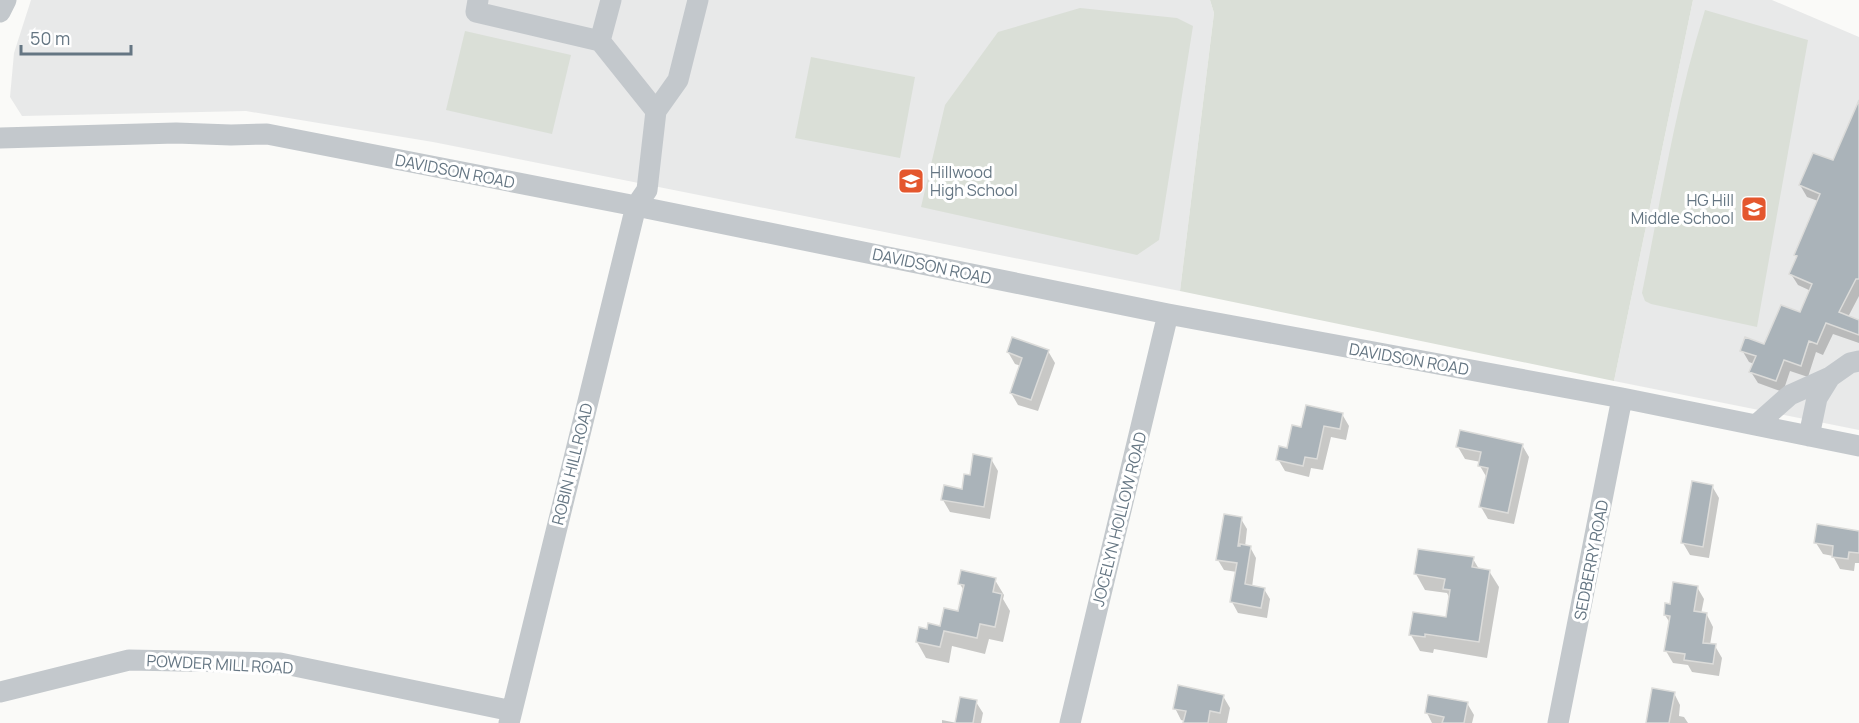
<svg xmlns="http://www.w3.org/2000/svg" width="1859" height="723" font-family="Manrope,sans-serif">
	<rect width="100%" height="100%" fill="#fafaf8"/>
	<path fill="#e8e9e9" d="M31 0H1210L1214 13 1180 291 433 142 246 111 22 116 10 97 14 53Z
		M1693 0H1772L1859 37V430L1614 381Z"/>
	<path fill="#dadfd7" d="M1210 0H1693L1614 381 1180 291 1214 13Z
		M1080 8 1177 18 1193 26 1159 240 1137 255 921 207 945 105 998 32Z
		M1705 10 1808 40 1757 327 1651 304 1645 301 1642 293C1661 199 1676 102 1705 10Z
		M465 31 571 55 552 134 446 110Z
		M811 57 915 77 900 158 795 138Z"/>
	<path fill="#0003" d="M1859 103V296L1848 317 1859 321V343L1833 334 1823 355 1816 352 1808 377 1790 371 1783 392 1758 383 1751 372 1754 364 1749 362 1742 350 1765 346 1801 314 1811 291 1798 285 1791 274 1798 259 1796 255 1818 201 1807 197 1800 185 1834 162Z
		M1048 351 1055 363 1038 411 1018 405 1011 393 1021 366 1015 364 1008 352Z
		M1342 414 1349 426 1346 440 1331 437 1323 470 1311 468 1309 477 1285 471 1278 459 1288 450 1302 429Z
		M1522 445 1529 457 1514 524 1488 519 1481 507 1487 478 1480 466 1481 462 1465 459 1458 447Z
		M991 459 998 471 990 519 950 512 943 500 963 490 971 477Z
		M1712 486 1719 498 1709 558 1690 555 1683 543Z
		M1241 519 1247 529 1245 547H1250L1256 558 1252 587 1264 589 1270 599 1267 618 1238 613 1232 602 1237 572 1224 570 1218 560Z
		M1859 532V563H1855L1854 571 1840 569 1833 556 1823 554 1816 543Z
		M1473 559 1479 569 1489 571 1499 587 1487 658 1434 649 1433 653 1420 651 1411 635 1447 619 1450 599 1447 593 1425 590 1416 574Z
		M995 580 1004 595 1003 599 1010 611 1003 642 989 639 985 654 952 646 949 663 926 658 917 642 928 631 941 628 959 613 964 591 960 584Z
		M1697 587 1704 599 1701 614 1707 615 1713 627 1710 645 1715 646 1722 658 1719 676 1692 672 1688 665 1673 663 1666 651 1670 623 1665 615 1671 606Z
		M1674 693 1680 705 1679 716 1684 717 1688 723H1647Z
		M1223 696 1230 708 1227 723H1185V721L1181 720 1175 708Z
		M976 702 983 713 981 723H942V720L957 723Z
		M1467 703 1474 715 1472 723H1432L1427 713Z"/>
	<path fill="#aab3b9" stroke="#dcdcda" stroke-width="1.5" d="M1859 100V279H1856L1839 312 1859 320V335L1826 323 1817 344 1809 341 1801 366 1784 360 1776 381 1749 372 1756 356 1740 351 1745 337 1764 344 1781 305 1800 312 1812 284 1789 274 1797 256 1794 255 1820 194 1799 185 1813 153 1833 160Z
		M1012 337 1049 350 1031 400 1010 393 1022 358 1007 352Z
		M1306 405 1343 413 1340 429 1324 426 1317 459 1305 457 1303 466 1276 460 1279 446 1287 448 1292 425 1301 427Z
		M1460 430 1523 444 1508 513 1479 507 1488 468 1478 466 1481 452 1456 447Z
		M973 454 992 458 984 507 941 500 944 485 962 489 964 474 970 475Z
		M1692 481 1713 485 1703 547 1681 543Z
		M1224 514 1242 517 1238 546H1240V544L1251 546 1245 584 1265 588 1261 608 1230 602 1237 563 1216 560Z
		M1817 524 1859 531V553L1849 552 1848 559 1832 557 1833 546 1814 543Z
		M1418 549 1474 557 1472 567 1490 570 1479 642 1425 634V637L1409 635 1413 612 1446 617 1450 590 1443 589 1445 579 1414 574Z
		M961 570 996 578 993 592 1002 594 995 627 980 624 977 638 944 631 940 647 916 642 919 627 927 629 928 623 940 626 944 608 958 611 964 585 958 584Z
		M1673 582 1698 586 1694 611 1707 613 1703 643 1716 644 1713 664 1684 660 1685 654 1664 651 1670 616 1664 615 1665 603 1670 604Z
		M1178 685 1224 695 1220 713 1210 711 1208 723H1183L1186 711 1173 709Z
		M1652 688 1675 692 1669 723H1646Z
		M1428 695 1468 702 1464 723H1442L1444 717 1425 713Z
		M960 697 977 700 973 723H955Z"/>
	<g fill="none" stroke-linecap="round" stroke-linejoin="round">
		<path stroke="#c3c8cc" stroke-width="21" d="M478 0 476 12 600 41
			M611 0 600 41 656 111
			M0 12 6 0
			M0 138 176 133 231 135 267 134 636 206 1168 314 1622 398 1859 446
			M1756 425 1790 395 1830 377 1850 363 1859 361
			M1809 436 1817 398 1830 377
			M0 692 129 660 280 663 512 711
			M509 723 636 206 647 190 656 111 678 80 698 0
			M1070 723 1168 314
			M1558 723 1622 398"/>
	</g>
	<defs>
		<symbol id="school-square" viewBox="-11 -11 22 22"><rect x="-9" y="-9" width="18" height="18" rx="4" fill="#e4572e" stroke="#fff"/><path d="M0-5L7-2L0 1L-7-2ZM-4 1L0 2.5L4 1V4Q0 6-4 4Z" fill="#fff"/></symbol>
	</defs>
	<g fill-rule="evenodd">
		<use href="#school-square" x="896" y="166" width="30" height="30"/>
		<use href="#school-square" x="1739" y="194" width="30" height="30"/>
	</g>
	<g text-anchor="middle" stroke-width="6" stroke-linejoin="round" paint-order="stroke">
		<g font-size="16" fill="#657683" stroke="#fff">
			<text transform="translate(455 171) rotate(11)" y="6">DAVIDSON ROAD</text>
			<text transform="translate(932 266) rotate(12)" y="6">DAVIDSON ROAD</text>
			<text transform="translate(1409 359) rotate(10)" y="6">DAVIDSON ROAD</text>
			<text transform="translate(572 464) rotate(-76)" y="6">ROBIN HILL ROAD</text>
			<text transform="translate(1119 519) rotate(-76)" y="6">JOCELYN HOLLOW ROAD</text>
			<text transform="translate(1591 560) rotate(-79)" y="6">SEDBERRY ROAD</text>
			<text transform="translate(220 664) rotate(3)" y="6">POWDER MILL ROAD</text>
		</g>
		<g font-size="16" fill="#657683" stroke="#fff" text-anchor="start">
			<text x="930" y="178">Hillwood<tspan x="930" dy="18">High School</tspan></text>
			<text x="1734" y="206" text-anchor="end">HG Hill<tspan x="1734" dy="18">Middle School</tspan></text>
		</g>
	</g>
	<path d="M21 45v9h110v-9" fill="none" stroke="#657683" stroke-width="3"/>
	<text x="30" y="45" font-size="18" fill="#657683" stroke="#ffffff" stroke-width="4.5" paint-order="stroke">50 m</text>
</svg>
